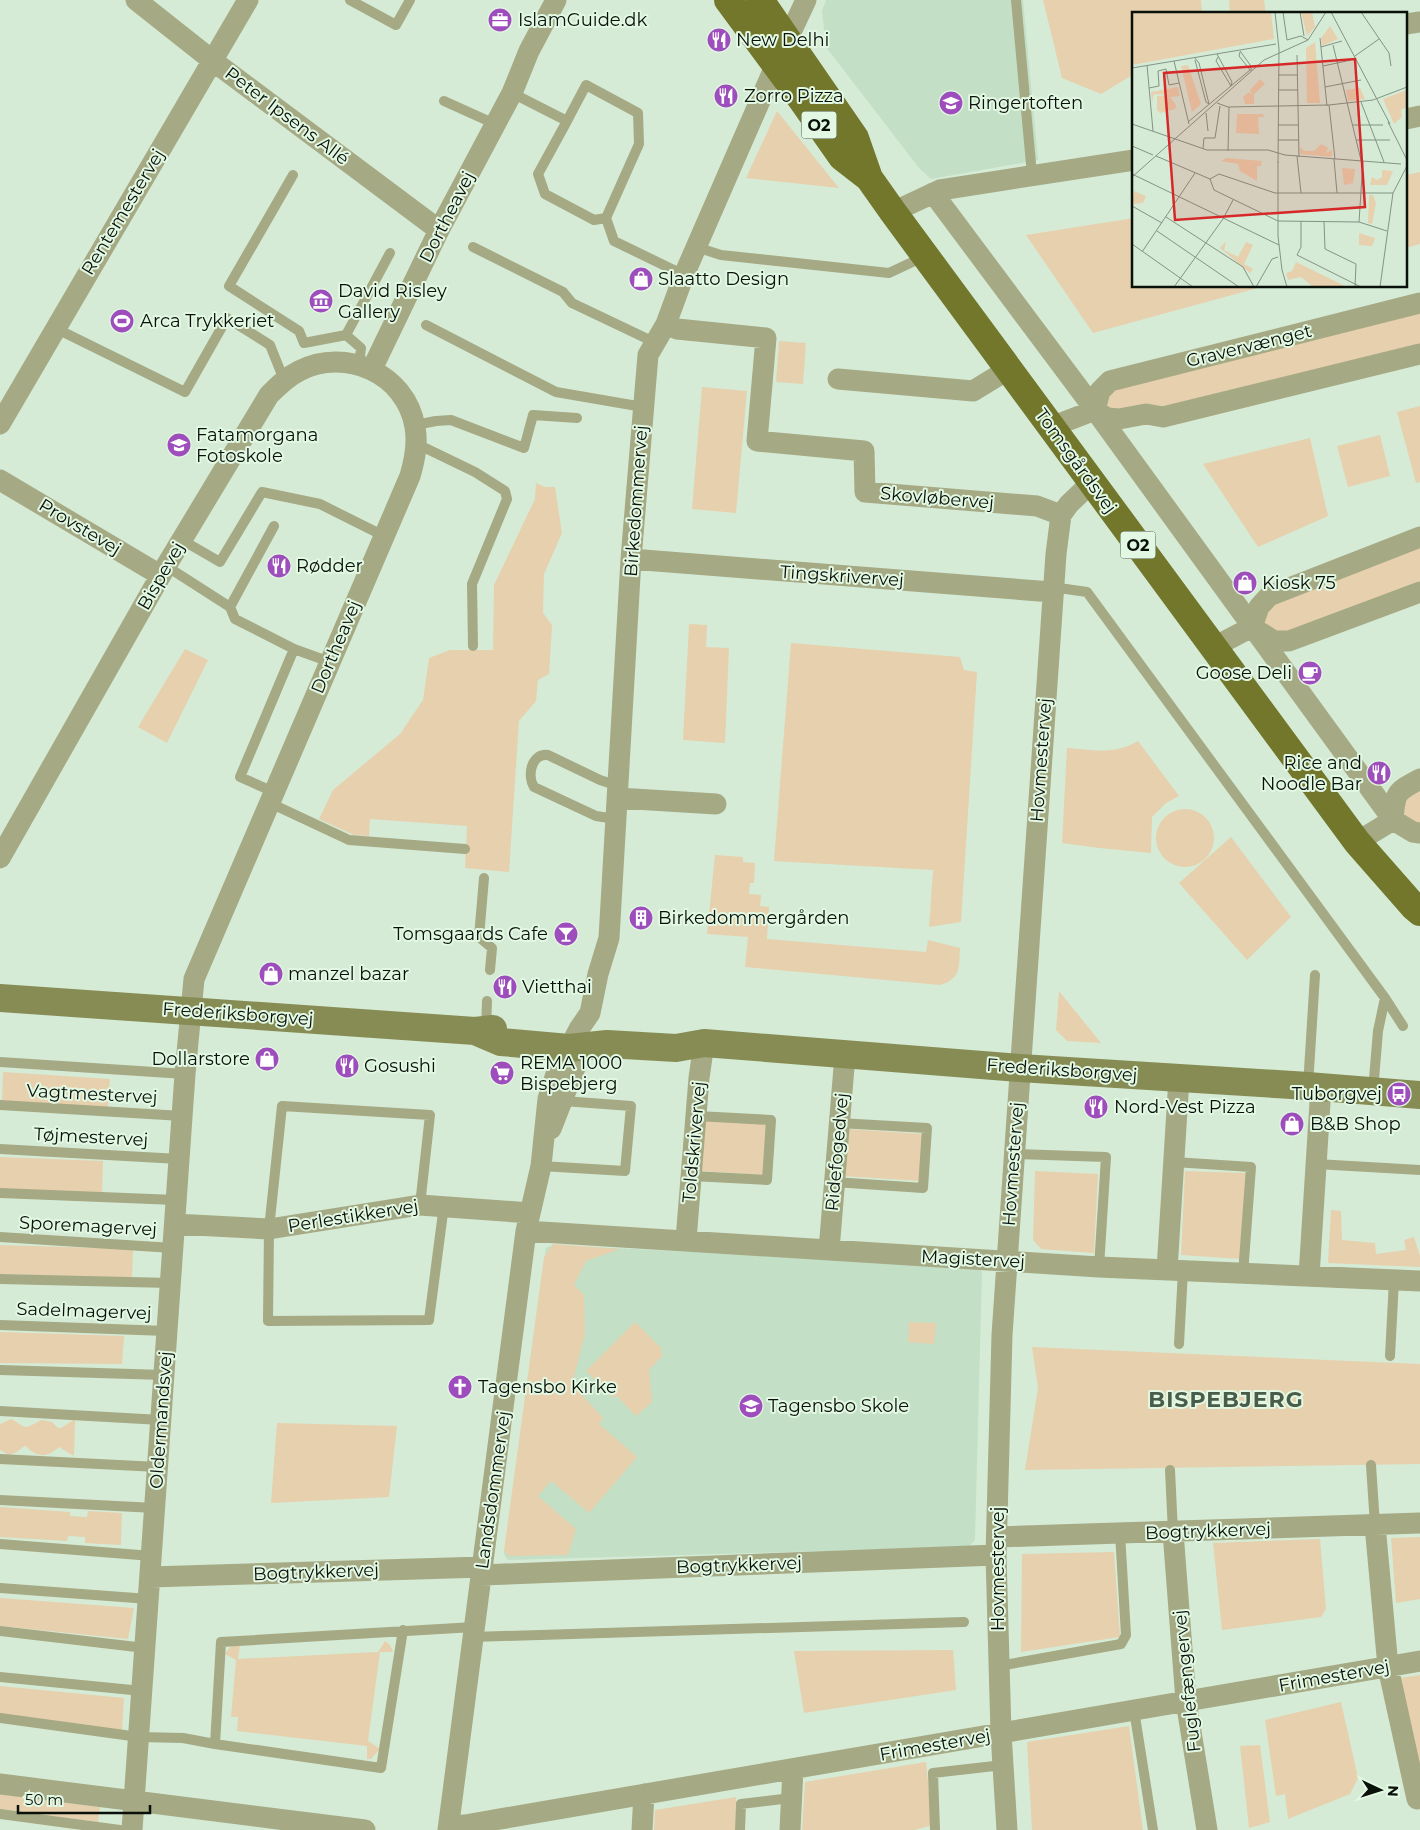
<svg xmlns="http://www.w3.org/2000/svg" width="1420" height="1830" font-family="Montserrat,sans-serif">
	<rect width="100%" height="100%" fill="#d5ebd6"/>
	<path fill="#c3dfc5" d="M826 0H1023L1038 160 931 179 919 168 826 47 822 11Z
		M553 1245 977 1266 982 1272 975 1540 968 1547 508 1560 504 1554 546 1248Z"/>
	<path fill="#e7d0ad" d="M1043 0H1201L1202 14H1134V74L1101 94 1062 78Z
		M1229 0H1264L1266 14H1230Z
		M777 111 839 188 746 178Z
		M1420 172V244L1406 248V175Z
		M1134 218V286H1265L1093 333 1026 235Z
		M1420 309V346L1167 409 1114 411 1101 409 1109 394 1119 386Z
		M779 341 806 343 803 384 776 382Z
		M702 387 747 391 736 513 692 509Z
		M1420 406V482L1416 483 1397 412Z
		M1380 435 1390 476 1348 487 1337 446Z
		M1310 438 1328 516 1258 547 1203 464Z
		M536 483 545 487H555L562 533 544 574 543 613 552 625 549 674 538 680 536 701 519 721 509 872 465 868 467 826 370 819 369 836 354 835 319 819 333 790 400 734 423 700 429 658 450 650H493L494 585 535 499Z
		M1420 545V584L1290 634 1278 633 1261 625 1267 612 1276 602Z
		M689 624 707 625 706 647 729 648 725 743 683 740Z
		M791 643 960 657 964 670 977 672 961 922 929 927 933 870 774 861Z
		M185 649 208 660 167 743 138 727Z
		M1138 741 1179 796 1166 803 1152 817 1151 853 1099 848 1062 843 1067 748C1093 750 1115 755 1138 741Z
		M1420 788V823H1417L1403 814V803Z
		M1156 838a29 29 0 1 1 58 0a29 29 0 1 1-58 0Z
		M1231 837 1291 917 1247 960 1179 883Z
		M715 855 743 857V862L755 863 754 883H750L749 894 761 895 760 906 769 907 767 939 926 952 928 940 960 948C959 967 961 979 940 985L745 967 748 937 707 934Z
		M1059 991 1101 1043 1067 1041 1056 1030Z
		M3 1072 110 1079 108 1107 2 1102Z
		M703 1120 767 1124 764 1175 700 1171Z
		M846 1129 924 1134 921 1181 842 1176Z
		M0 1157 103 1161 102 1194 0 1189Z
		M1035 1171 1098 1174 1094 1253 1041 1249 1033 1240Z
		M1185 1171 1247 1173 1241 1259 1181 1255Z
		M1331 1210 1341 1211 1342 1240 1375 1243 1376 1254 1406 1250 1404 1240 1414 1237 1420 1256V1267L1328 1263Z
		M553 1244 620 1249 586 1261 574 1285 584 1295 585 1334 572 1384 603 1418 599 1424 637 1457 589 1513 551 1481 538 1496 576 1529 568 1555 509 1556 504 1551 544 1257Z
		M0 1245 133 1249 132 1278 0 1274Z
		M635 1322 662 1349 660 1351 663 1355 649 1370 652 1402 636 1416 616 1395 613 1398 586 1371Z
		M909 1322 936 1323 934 1344 908 1342Z
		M0 1332 124 1336 122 1364 0 1363Z
		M1032 1347 1420 1364V1464L1025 1470 1038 1388Z
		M11 1419C15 1420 22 1427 26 1427 30 1427 38 1421 42 1420L52 1422 58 1428H61L75 1419 74 1456 59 1447C47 1458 37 1458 26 1446L23 1447 17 1452 9 1455 0 1450V1424Z
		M277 1423 397 1426 389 1497 271 1503Z
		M0 1507 70 1512V1516L87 1517 88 1511 122 1513 121 1545 85 1543V1537L68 1536 67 1541 0 1537Z
		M1420 1537V1599L1396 1603 1391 1538Z
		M1320 1539 1326 1609 1321 1617 1222 1630 1213 1543Z
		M1114 1552 1120 1637 1021 1652 1022 1554Z
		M0 1598 134 1608 128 1639 0 1626Z
		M385 1641 390 1645 393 1652H380L368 1741 380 1749 371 1759H367V1746L237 1731 238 1717H231L236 1660 225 1654 230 1647 240 1645 238 1659 378 1652Z
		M953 1650 956 1690 804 1713 794 1651Z
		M1420 1675V1768L1400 1678Z
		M0 1686 124 1698 122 1731 0 1714Z
		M1341 1702 1358 1778 1350 1794 1288 1819 1285 1794 1276 1796 1265 1720Z
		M1129 1726 1143 1830H1032L1027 1742Z
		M1260 1745 1270 1822 1249 1828 1240 1746Z
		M926 1762 932 1825 915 1830H802L805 1782Z
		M0 1794 100 1807 98 1822 0 1809Z
		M736 1797 735 1830H654L655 1810Z"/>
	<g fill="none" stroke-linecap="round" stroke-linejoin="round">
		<path stroke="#a5a984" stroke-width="10" d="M350 0 396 25 410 0
			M1016 0 1032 175
			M512 93 567 121 586 85 638 113 639 144 606 218 614 241 684 275
			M444 101 495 124
			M567 121 538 174 545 194 594 220 606 218
			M293 175 229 286 299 331 304 343 346 335 390 253
			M473 247 563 292 572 303 656 343
			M696 247 721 255 889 273 925 256
			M426 325 556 392 643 407
			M55 328 185 392 227 318 270 345 284 380
			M346 335 361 348 359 365
			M415 425 436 421 451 420 524 448 533 415 577 418
			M417 444 475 472 505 491 507 499 472 584 473 646
			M182 540 220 562 262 492 320 504 384 536
			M166 566 230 607 235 619 294 649 240 777 274 792
			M1052 587 1087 592 1385 998 1403 1026
			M230 607 274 526
			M294 649 330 662
			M270 803 349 840 465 849
			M616 819 596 816 534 787C527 776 531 753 548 755L600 780 618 786
			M484 878 479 937 492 948 490 970
			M486 1030 487 1001
			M0 1062 185 1074
			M1308 1086 1315 975
			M1373 1091 1378 1031 1385 998
			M0 1105 182 1116
			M0 1149 179 1159
			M1015 1154 1106 1157 1099 1267
			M1174 1162 1251 1167 1243 1274
			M1316 1164 1420 1170
			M541 1166 625 1171 631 1106 563 1101
			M692 1176 767 1180 771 1120 697 1116
			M834 1182 923 1188 927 1128 839 1123
			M0 1193 176 1200
			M420 1205 430 1115 282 1106 269 1229 268 1321 429 1320 444 1205
			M0 1237 173 1248
			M0 1279 171 1283
			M0 1325 167 1331
			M1179 1344 1183 1271
			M1390 1356 1394 1280
			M0 1370 164 1375
			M0 1411 161 1420
			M0 1459 158 1467
			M1371 1465 1375 1525
			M1170 1470 1173 1532
			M0 1500 155 1508
			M0 1544 152 1556
			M0 1588 149 1599
			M0 1631 145 1648
			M473 1637 964 1622
			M999 1666 1121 1644 1126 1635 1120 1533
			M0 1677 142 1691
			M1134 1710 1153 1830
			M0 1718 139 1737 183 1738 215 1744 221 1642 474 1627
			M215 1744 381 1768 403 1630
			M0 1814 120 1830
			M740 1830 741 1804 791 1798
			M935 1830 933 1773 1003 1765"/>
		<path stroke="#a5a984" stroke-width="21" d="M136 0 213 61 439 230
			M1406 24 1420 22
			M1406 119 1420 116
			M933 193 1095 410 1393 820
			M893 212 940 190 1134 160
			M666 324 677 329 766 338 757 441 864 451 865 492 1037 506 1061 515
			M372 369 439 230 512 93 529 51 556 0
			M838 379 973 391 1009 369
			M1095 410 1100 391 1110 381 1420 303
			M0 424 248 0
			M1051 427 1095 410 1107 418 1119 419 1146 414 1163 417 1420 354
			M0 480 160 575
			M631 559 1052 592
			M1252 627 1259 607 1269 596 1420 537
			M1212 648 1252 627 1274 641H1289L1420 592
			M618 798 716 804
			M1393 820C1395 793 1395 792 1420 779
			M1357 842 1393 820 1413 832 1420 833
			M0 858 166 566 269 395C278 386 287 377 299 371 345 347 406 373 415 427 418 444 415 459 410 476L194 979 185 1074 132 1830
			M551 1129 582 1050
			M175 1224 269 1229 420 1205 530 1213
			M526 1231 1099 1267 1420 1281
			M686 1240 699 1078 704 1043
			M829 1250 845 1055
			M1167 1270 1179 1078
			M1309 1276 1321 1087
			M1375 1525 1388 1667 1417 1799
			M1173 1532 1186 1701 1207 1830
			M997 1537 1420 1523
			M481 1575 996 1555
			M150 1577 483 1567
			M0 1784 365 1830
			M449 1826 465 1825 1420 1661
			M448 1830 526 1231 541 1166 548 1099 557 1071 579 1029 590 1013 598 974 609 938 631 559 648 355 666 324 684 275 776 64 806 0
			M642 1830 644 1794
			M790 1830 793 1769
			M1007 1830 1001 1733 996 1555 1002 1335 1056 554 1061 515 1069 504 1092 482"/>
		<path stroke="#878c54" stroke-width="28" d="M0 998 475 1031 493 1029
			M475 1031 501 1042 569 1048 607 1044 676 1048 704 1043 1020 1068 1308 1086 1420 1095"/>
		<path stroke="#72772c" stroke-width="28" d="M728 0 802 100 842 157 869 178
			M760 0 855 138 869 178 893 212 1357 842 1414 907 1420 912"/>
	</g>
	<defs>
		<symbol id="office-disc" viewBox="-11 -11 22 22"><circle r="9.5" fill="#9e4dbc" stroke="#e2f8e3"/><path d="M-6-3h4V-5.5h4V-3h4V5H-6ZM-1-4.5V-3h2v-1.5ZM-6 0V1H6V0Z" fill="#fff"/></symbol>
		<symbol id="restaurant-disc" viewBox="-11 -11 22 22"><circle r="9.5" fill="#9e4dbc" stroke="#e2f8e3"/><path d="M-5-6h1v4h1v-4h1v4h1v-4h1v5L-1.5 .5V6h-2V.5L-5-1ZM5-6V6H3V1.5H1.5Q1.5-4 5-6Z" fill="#fff"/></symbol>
		<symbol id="school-disc" viewBox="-11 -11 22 22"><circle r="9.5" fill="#9e4dbc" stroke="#e2f8e3"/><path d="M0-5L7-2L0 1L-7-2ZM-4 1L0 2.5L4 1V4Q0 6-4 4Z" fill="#fff"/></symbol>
		<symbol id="shop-disc" viewBox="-11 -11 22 22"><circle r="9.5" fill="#9e4dbc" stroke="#e2f8e3"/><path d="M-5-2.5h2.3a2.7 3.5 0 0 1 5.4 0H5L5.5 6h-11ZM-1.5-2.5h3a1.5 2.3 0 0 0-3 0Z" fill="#fff"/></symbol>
		<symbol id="museum-disc" viewBox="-11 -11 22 22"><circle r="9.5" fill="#9e4dbc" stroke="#e2f8e3"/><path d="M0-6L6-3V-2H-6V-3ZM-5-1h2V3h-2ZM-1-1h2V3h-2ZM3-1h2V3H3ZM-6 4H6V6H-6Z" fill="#fff"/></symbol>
		<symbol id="stadium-disc" viewBox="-11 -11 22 22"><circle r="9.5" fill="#9e4dbc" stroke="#e2f8e3"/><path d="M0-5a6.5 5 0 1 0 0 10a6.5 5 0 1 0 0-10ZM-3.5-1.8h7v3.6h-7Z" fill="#fff"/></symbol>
		<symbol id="university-disc" viewBox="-11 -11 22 22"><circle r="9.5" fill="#9e4dbc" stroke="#e2f8e3"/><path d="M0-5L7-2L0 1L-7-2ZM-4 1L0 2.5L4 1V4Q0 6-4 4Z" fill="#fff"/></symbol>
		<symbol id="cafe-disc" viewBox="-11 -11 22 22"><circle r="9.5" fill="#9e4dbc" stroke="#e2f8e3"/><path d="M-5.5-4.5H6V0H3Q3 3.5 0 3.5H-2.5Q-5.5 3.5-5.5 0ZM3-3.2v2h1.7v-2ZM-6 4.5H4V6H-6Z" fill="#fff"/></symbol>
		<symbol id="building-disc" viewBox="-11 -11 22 22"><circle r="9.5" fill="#9e4dbc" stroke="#e2f8e3"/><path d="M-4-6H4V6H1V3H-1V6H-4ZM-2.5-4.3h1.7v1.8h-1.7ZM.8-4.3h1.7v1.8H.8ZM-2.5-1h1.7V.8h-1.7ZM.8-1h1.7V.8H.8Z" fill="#fff"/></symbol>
		<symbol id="bar-disc" viewBox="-11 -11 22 22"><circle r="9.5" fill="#9e4dbc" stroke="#e2f8e3"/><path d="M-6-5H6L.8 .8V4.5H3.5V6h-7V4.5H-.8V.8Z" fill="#fff"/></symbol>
		<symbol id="supermarket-disc" viewBox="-11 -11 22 22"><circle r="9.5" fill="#9e4dbc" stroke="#e2f8e3"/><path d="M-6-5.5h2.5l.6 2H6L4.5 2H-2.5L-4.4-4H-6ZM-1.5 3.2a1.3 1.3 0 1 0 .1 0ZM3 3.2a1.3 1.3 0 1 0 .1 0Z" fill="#fff"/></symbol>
		<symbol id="bus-disc" viewBox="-11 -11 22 22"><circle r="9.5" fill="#9e4dbc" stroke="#e2f8e3"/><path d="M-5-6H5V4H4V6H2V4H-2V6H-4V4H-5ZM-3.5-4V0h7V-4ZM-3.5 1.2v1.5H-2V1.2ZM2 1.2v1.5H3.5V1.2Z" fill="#fff"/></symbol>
		<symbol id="church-disc" viewBox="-11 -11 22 22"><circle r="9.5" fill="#9e4dbc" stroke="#e2f8e3"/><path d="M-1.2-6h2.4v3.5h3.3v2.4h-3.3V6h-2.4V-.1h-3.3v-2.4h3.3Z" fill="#fff"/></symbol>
	</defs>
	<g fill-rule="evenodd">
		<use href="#office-disc" x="486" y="6" width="28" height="28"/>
		<use href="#restaurant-disc" x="705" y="26" width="28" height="28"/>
		<use href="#restaurant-disc" x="712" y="82" width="28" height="28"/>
		<use href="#school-disc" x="937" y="89" width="28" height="28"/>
		<use href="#shop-disc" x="627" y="265" width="28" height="28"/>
		<use href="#museum-disc" x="307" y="287" width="28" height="28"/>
		<use href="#stadium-disc" x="108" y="307" width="28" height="28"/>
		<use href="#university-disc" x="165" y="431" width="28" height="28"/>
		<use href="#restaurant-disc" x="265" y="552" width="28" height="28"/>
		<use href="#shop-disc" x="1231" y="569" width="28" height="28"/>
		<use href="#cafe-disc" x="1296" y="659" width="28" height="28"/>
		<use href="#restaurant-disc" x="1365" y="759" width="28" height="28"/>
		<use href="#building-disc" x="627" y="904" width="28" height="28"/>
		<use href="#bar-disc" x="552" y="920" width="28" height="28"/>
		<use href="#shop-disc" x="257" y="960" width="28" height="28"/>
		<use href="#restaurant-disc" x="491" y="973" width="28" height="28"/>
		<use href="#shop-disc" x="253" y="1045" width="28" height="28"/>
		<use href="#restaurant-disc" x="333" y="1052" width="28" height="28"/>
		<use href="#supermarket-disc" x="488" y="1059" width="28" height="28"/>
		<use href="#bus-disc" x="1385" y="1080" width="28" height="28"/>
		<use href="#restaurant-disc" x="1082" y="1093" width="28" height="28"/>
		<use href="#shop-disc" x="1278" y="1110" width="28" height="28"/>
		<use href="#church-disc" x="446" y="1373" width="28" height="28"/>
		<use href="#school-disc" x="737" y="1392" width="28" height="28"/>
	</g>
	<g text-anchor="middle" stroke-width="4" stroke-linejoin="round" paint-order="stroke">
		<g fill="#e2f8e3" stroke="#4a564a" stroke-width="1">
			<rect x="801.5" y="111.5" width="35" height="27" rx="4"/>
			<rect x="1120.5" y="531.5" width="35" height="27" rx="4"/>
		</g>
		<g font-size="16" font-weight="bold" fill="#091009">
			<text x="819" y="131">O2</text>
			<text x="1138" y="551">O2</text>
		</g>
		<g font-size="18" fill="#091009" stroke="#e2f8e3" text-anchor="start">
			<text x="518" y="26">IslamGuide.dk</text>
			<text x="736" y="46">New Delhi</text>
			<text x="744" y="102">Zorro Pizza</text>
			<text x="968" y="109">Ringertoften</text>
			<text x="658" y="285">Slaatto Design</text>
			<text x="338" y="297">David Risley<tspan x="338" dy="21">Gallery</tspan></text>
			<text x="140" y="327">Arca Trykkeriet</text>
			<text x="196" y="441">Fatamorgana<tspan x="196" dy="21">Fotoskole</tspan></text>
			<text x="296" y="572">Rødder</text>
			<text x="1262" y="589">Kiosk 75</text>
			<text x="1292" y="679" text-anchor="end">Goose Deli</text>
			<text x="1362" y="769" text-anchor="end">Rice and<tspan x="1362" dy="21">Noodle Bar</tspan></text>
			<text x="658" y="924">Birkedommergården</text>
			<text x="548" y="940" text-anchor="end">Tomsgaards Cafe</text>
			<text x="288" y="980">manzel bazar</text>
			<text x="522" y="993">Vietthai</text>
			<text x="250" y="1065" text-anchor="end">Dollarstore</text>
			<text x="520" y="1069">REMA 1000<tspan x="520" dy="21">Bispebjerg</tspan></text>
			<text x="364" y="1072">Gosushi</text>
			<text x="1382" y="1100" text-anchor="end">Tuborgvej</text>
			<text x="1114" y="1113">Nord-Vest Pizza</text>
			<text x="1310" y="1130">B&amp;B Shop</text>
			<text x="478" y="1393">Tagensbo Kirke</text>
			<text x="768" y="1412">Tagensbo Skole</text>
		</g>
		<g font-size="18" fill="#091009" stroke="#e2f8e3">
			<text transform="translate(287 116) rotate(37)" y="6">Peter Ipsens Allé</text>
			<text transform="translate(123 212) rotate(-59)" y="6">Rentemestervej</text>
			<text transform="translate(447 217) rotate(-63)" y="6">Dortheavej</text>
			<text transform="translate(1249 346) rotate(-14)" y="6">Gravervænget</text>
			<text transform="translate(1076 461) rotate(54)" y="6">Tomsgårdsvej</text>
			<text transform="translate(937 498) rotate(5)" y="6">Skovløbervej</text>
			<text transform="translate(636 501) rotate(-86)" y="6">Birkedommervej</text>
			<text transform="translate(80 527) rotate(31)" y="6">Provstevej</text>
			<text transform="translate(161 576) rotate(-60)" y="6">Bispevej</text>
			<text transform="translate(842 576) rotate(4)" y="6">Tingskrivervej</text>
			<text transform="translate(336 647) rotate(-67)" y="6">Dortheavej</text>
			<text transform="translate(1041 760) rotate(-86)" y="6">Hovmestervej</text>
			<text transform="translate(238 1014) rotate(4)" y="6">Frederiksborgvej</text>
			<text transform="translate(1062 1070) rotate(4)" y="6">Frederiksborgvej</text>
			<text transform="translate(92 1094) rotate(3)" y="6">Vagtmestervej</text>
			<text transform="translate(91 1137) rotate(3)" y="6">Tøjmestervej</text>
			<text transform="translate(694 1142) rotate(-85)" y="6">Toldskrivervej</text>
			<text transform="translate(837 1152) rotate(-85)" y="6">Ridefogedvej</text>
			<text transform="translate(1013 1164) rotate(-86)" y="6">Hovmestervej</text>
			<text transform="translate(353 1216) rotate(-9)" y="6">Perlestikkervej</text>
			<text transform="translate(88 1226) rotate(3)" y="6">Sporemagervej</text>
			<text transform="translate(973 1259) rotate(3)" y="6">Magistervej</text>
			<text transform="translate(84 1311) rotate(2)" y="6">Sadelmagervej</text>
			<text transform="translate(161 1420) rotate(-86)" y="6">Oldermandsvej</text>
			<text transform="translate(493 1490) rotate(-82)" y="6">Landsdommervej</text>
			<text transform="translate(1208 1531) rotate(-2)" y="6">Bogtrykkervej</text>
			<text transform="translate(739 1565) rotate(-2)" y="6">Bogtrykkervej</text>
			<text transform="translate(998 1569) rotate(-90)" y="6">Hovmestervej</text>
			<text transform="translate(316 1572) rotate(-2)" y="6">Bogtrykkervej</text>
			<text transform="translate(1334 1676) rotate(-10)" y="6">Frimestervej</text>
			<text transform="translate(1187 1681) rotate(-96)" y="6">Fuglefængervej</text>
			<text transform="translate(935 1745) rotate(-10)" y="6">Frimestervej</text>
		</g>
		<g font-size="22" font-weight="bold" letter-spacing="1" fill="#495c4a" stroke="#e2f8e3">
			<text x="1226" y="1407">BISPEBJERG</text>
		</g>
	</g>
	<g transform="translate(1132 12)">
		<rect width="275" height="275" fill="#d5ebd6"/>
		<path d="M0 0H139L142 27 0 53ZM169 0H180L183 15 175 24ZM198 14 206 27 190 34 189 26ZM183 30 188 91H175L174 36ZM56 53 69 92 60 100 49 54ZM128 67 133 72 122 82V92H113L111 85 117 80 120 83 118 78ZM46 75 48 84 38 85 44 93 43 97 28 101 25 98V84L38 83 22 82 20 90 19 80ZM228 76 233 87 216 89 214 78ZM275 78V95L269 98 270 105 262 112 251 87ZM105 102H131L132 105H126L127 122 104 121ZM189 132 196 136 194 141 200 138V145L168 142V135L172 139H182ZM94 146 130 149 129 154H125V169L108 159 106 152 89 149ZM210 156 223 157 221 171 212 173ZM250 158 261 159 255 173H238L240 165 245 168 250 165ZM2 179 14 184 11 191 0 192ZM237 183H241L244 191 240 212 236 211ZM227 221 243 226 240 234 227 233ZM94 229 92 238 106 245 114 230 121 233 112 252 121 257 118 261 88 236ZM164 250 215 275H181L169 265 156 268 154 261 160 259Z" fill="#e7d0ad"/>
		<path fill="none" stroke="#839384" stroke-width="1" d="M143 0 147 37 146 151M151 0 155 28 169 24 176 28M168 0 172 24M199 0 258 112M229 0 257 41 259 54M188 26 195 94M201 33 229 148M189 35 210 29M108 39 119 54V59M85 42 100 70 99 74M165 43 167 145M223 44 247 27M62 45 67 51 77 92M86 45 84 49 99 74M63 48 74 90 77 92M42 49 57 112M15 53 21 119M191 54 219 48M0 56 144 32M146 63H166M193 75 229 68M17 76 27 74 26 59 34 57 37 73 47 71M146 78H166M229 90 252 150M85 91 96 95 197 93 241 88 275 75M197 93 203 147M74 101 76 119M56 110 118 58 107 44 108 40M256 110 275 148M0 112 75 138H136L153 143 269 152M146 113H167M221 113H251M146 128H167M224 128H258M0 134 21 143M71 137 72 126H83L88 94M96 139 97 95M24 144 78 167M165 144 169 181M202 147 205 181M146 150V224L150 258M0 162 147 233M0 165 132 48 176 28 194 0M78 167 82 178 146 209 227 210 255 219M78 167 87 162 143 181H261M0 194 30 211M34 205 111 255 122 275M169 209V235L165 243 229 275M192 209 193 237 224 252 223 275M227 210 231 149M25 219 107 275M0 232 61 275M10 240 63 161M150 258 155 275M42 275 91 207 101 188M124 275 140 247 146 245M248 275 261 181 275 154"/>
		<path fill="#d62828" fill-opacity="0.15" stroke="#d62828" stroke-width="2.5" d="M223 47 233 195 43 208 32 61Z"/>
		<rect width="275" height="275" fill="none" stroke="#091009" stroke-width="2.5"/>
	</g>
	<g transform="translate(1380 1790) rotate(94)" stroke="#e2f8e3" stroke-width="4" paint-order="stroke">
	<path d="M0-4L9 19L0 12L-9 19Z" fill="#091009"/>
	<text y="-8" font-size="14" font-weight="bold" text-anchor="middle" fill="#091009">N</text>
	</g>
	<path d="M18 1805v8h132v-8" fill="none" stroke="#091009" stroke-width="2.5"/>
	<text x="25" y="1805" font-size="15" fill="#091009" stroke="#e2f8e3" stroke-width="4" paint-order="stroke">50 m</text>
</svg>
